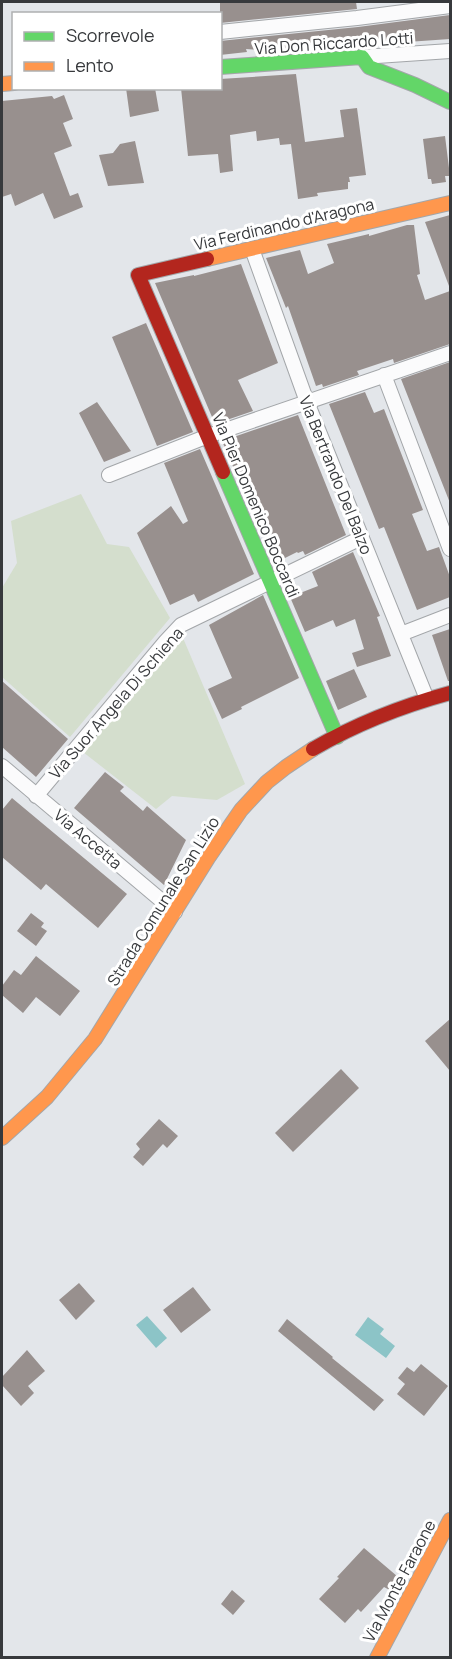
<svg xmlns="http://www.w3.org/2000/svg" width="452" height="1659" font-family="Manrope,sans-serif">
	<rect width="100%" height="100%" fill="#e3e6ea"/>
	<path fill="#d4decd" d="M81 494 107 544 129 547 170 618 70 737 2 677V588L17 563 11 521Z
		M179 637 183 638 245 784 217 800 172 796 156 809 83 752Z"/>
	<path fill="#8cc4c7" d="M147 1316 167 1338 156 1348 136 1325Z
		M368 1317 384 1329 380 1334 395 1346 386 1358 355 1335Z"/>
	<path fill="#98908e" d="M220 2H356L357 9 220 23Z
		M450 15V39L278 51 246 49 247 52 220 55V41L358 27Z
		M296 74 305 142 344 137 340 110 357 108 366 175 349 177 350 182H348V189L317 193 318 196 298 199 291 144 280 145 279 138 257 141 256 131 230 135 233 171 220 173 218 154 188 156 181 88H220V79Z
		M126 88H155L159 111 130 117Z
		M64 95 73 119 63 123 72 146 54 153 70 196 78 193 83 207 54 219 43 193 15 206 11 194 2 197V101L52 96 54 99Z
		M445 136 450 176H445L446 182 432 184 431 179H428L423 139Z
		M135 141 144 183 108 186 99 155 113 153 120 144Z
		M450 215V286H449L425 222Z
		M407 225H414L420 274 417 275 425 300 450 291V344L394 363 393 359 357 371 359 375 323 387 322 384 316 386 288 306 286 308 266 258 300 250 308 274 334 263 327 244 369 234V236Z
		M241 264 278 363 238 380 253 411 215 424 155 283 194 275V276Z
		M146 323 193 432 157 446 112 337Z
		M450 362V503L401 379Z
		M365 392 374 413 384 409 423 510 412 514 427 551 439 547 450 577V597L417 610 384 527 379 529 329 404Z
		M97 402 131 451 104 462 79 413Z
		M298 415 346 535 305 555 303 551 298 553 297 552 275 563 222 441Z
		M200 449 254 574 198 602 194 594 170 605 137 533 171 506 183 524 188 521 164 463Z
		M353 552 380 616 377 617 391 656 357 667 352 653 364 649 355 619 336 627 333 620 305 632 290 597 318 586 312 572Z
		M263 595 299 678 241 707 242 709 222 719 208 689 232 678 209 625Z
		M450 629V681H448L432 635Z
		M354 669 367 697 338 710 326 681Z
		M2 681 68 739 36 777 2 747Z
		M105 772 124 787 120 791 143 811 147 806 186 840 164 885 74 808Z
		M12 798 127 894 98 928 46 884 41 890 2 857V810Z
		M31 913 44 923 41 927 47 931 36 946 17 931Z
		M36 956 80 991 60 1016 36 997 23 1013 2 995V986L14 970 21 975Z
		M450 1019V1071L425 1041Z
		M341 1069 359 1088 293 1152 275 1133Z
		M159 1119 178 1136 167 1148 163 1144 143 1166 133 1157 140 1149 136 1144Z
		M79 1283 95 1301 76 1320 59 1300Z
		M193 1287 211 1310 181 1333 163 1310Z
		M287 1319 333 1357 332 1358 384 1400 374 1411 278 1331Z
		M27 1350 45 1371 28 1386 34 1393 21 1406 2 1385V1377Z
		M421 1364 448 1386 424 1416 397 1394 405 1384 398 1378 407 1367 414 1372Z
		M364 1548 404 1582 397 1594 384 1587 361 1612 358 1609 345 1623 319 1599 339 1578 337 1577Z
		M232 1590 245 1601 233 1615 221 1604Z"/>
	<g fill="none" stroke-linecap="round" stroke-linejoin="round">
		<defs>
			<path id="street" d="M220 32 357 18 450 6
				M362 57 450 51
				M252 249 307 402 427 699
				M384 375 450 549
				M109 475 208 436 450 353
				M401 634 450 615
				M2 766 175 912
				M36 796 166 641 181 625 361 538"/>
			<path id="fast" d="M220 67 362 57 369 67 415 85 450 102
				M223 472 337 737"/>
			<path id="slow" d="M2 84 14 83
				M207 259 450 203
				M2 1138 47 1097 95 1039 208 858 241 810 267 782 286 767 313 749
				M377 1658 450 1520"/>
			<path id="jam" d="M207 259 138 275 223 472
				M313 749C356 724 402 706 450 693"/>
		</defs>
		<use href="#street" stroke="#a3a6a9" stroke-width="16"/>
		<use href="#fast" stroke="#a3a6a9" stroke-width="16"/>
		<use href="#slow" stroke="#a3a6a9" stroke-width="16"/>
		<use href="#jam" stroke="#a3a6a9" stroke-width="16"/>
		<use href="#street" stroke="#fbfbfc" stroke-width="14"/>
		<use href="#fast" stroke="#63d668" stroke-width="14"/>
		<use href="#slow" stroke="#ff974d" stroke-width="14"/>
		<use href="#jam" stroke="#b3261e" stroke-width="14"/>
	</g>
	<g text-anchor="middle" stroke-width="6" stroke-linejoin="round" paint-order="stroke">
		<g font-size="16" fill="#37393c" stroke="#fff">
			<text transform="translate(334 43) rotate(-4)" y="6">Via Don Riccardo Lotti</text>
			<text transform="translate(284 224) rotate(-13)" y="6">Via Ferdinando d'Aragona</text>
			<text transform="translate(336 475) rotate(68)" y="6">Via Bertrando Del Balzo</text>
			<text transform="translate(256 505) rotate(67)" y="6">Via Pier Domenico Boccardi</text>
			<text transform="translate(116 703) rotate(-49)" y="6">Via Suor Angela Di Schiena</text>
			<text transform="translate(88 839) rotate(40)" y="6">Via Accetta</text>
			<text transform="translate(163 901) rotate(-58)" y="6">Strada Comunale San Lizio</text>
			<text transform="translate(399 1581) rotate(-62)" y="6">Via Monte Faraone</text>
		</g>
	</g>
	<rect width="452" height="1659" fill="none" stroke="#37393c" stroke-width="6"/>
	<rect x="12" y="12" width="210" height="78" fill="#ffffff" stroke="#afb0b1" stroke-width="1.5"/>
	<rect x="24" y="32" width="30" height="9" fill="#63d668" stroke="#afb0b1" stroke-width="1.5"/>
	<text x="66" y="42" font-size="18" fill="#37393c">Scorrevole</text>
	<rect x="24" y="62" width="30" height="9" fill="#ff974d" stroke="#afb0b1" stroke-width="1.5"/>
	<text x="66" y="72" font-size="18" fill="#37393c">Lento</text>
</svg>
